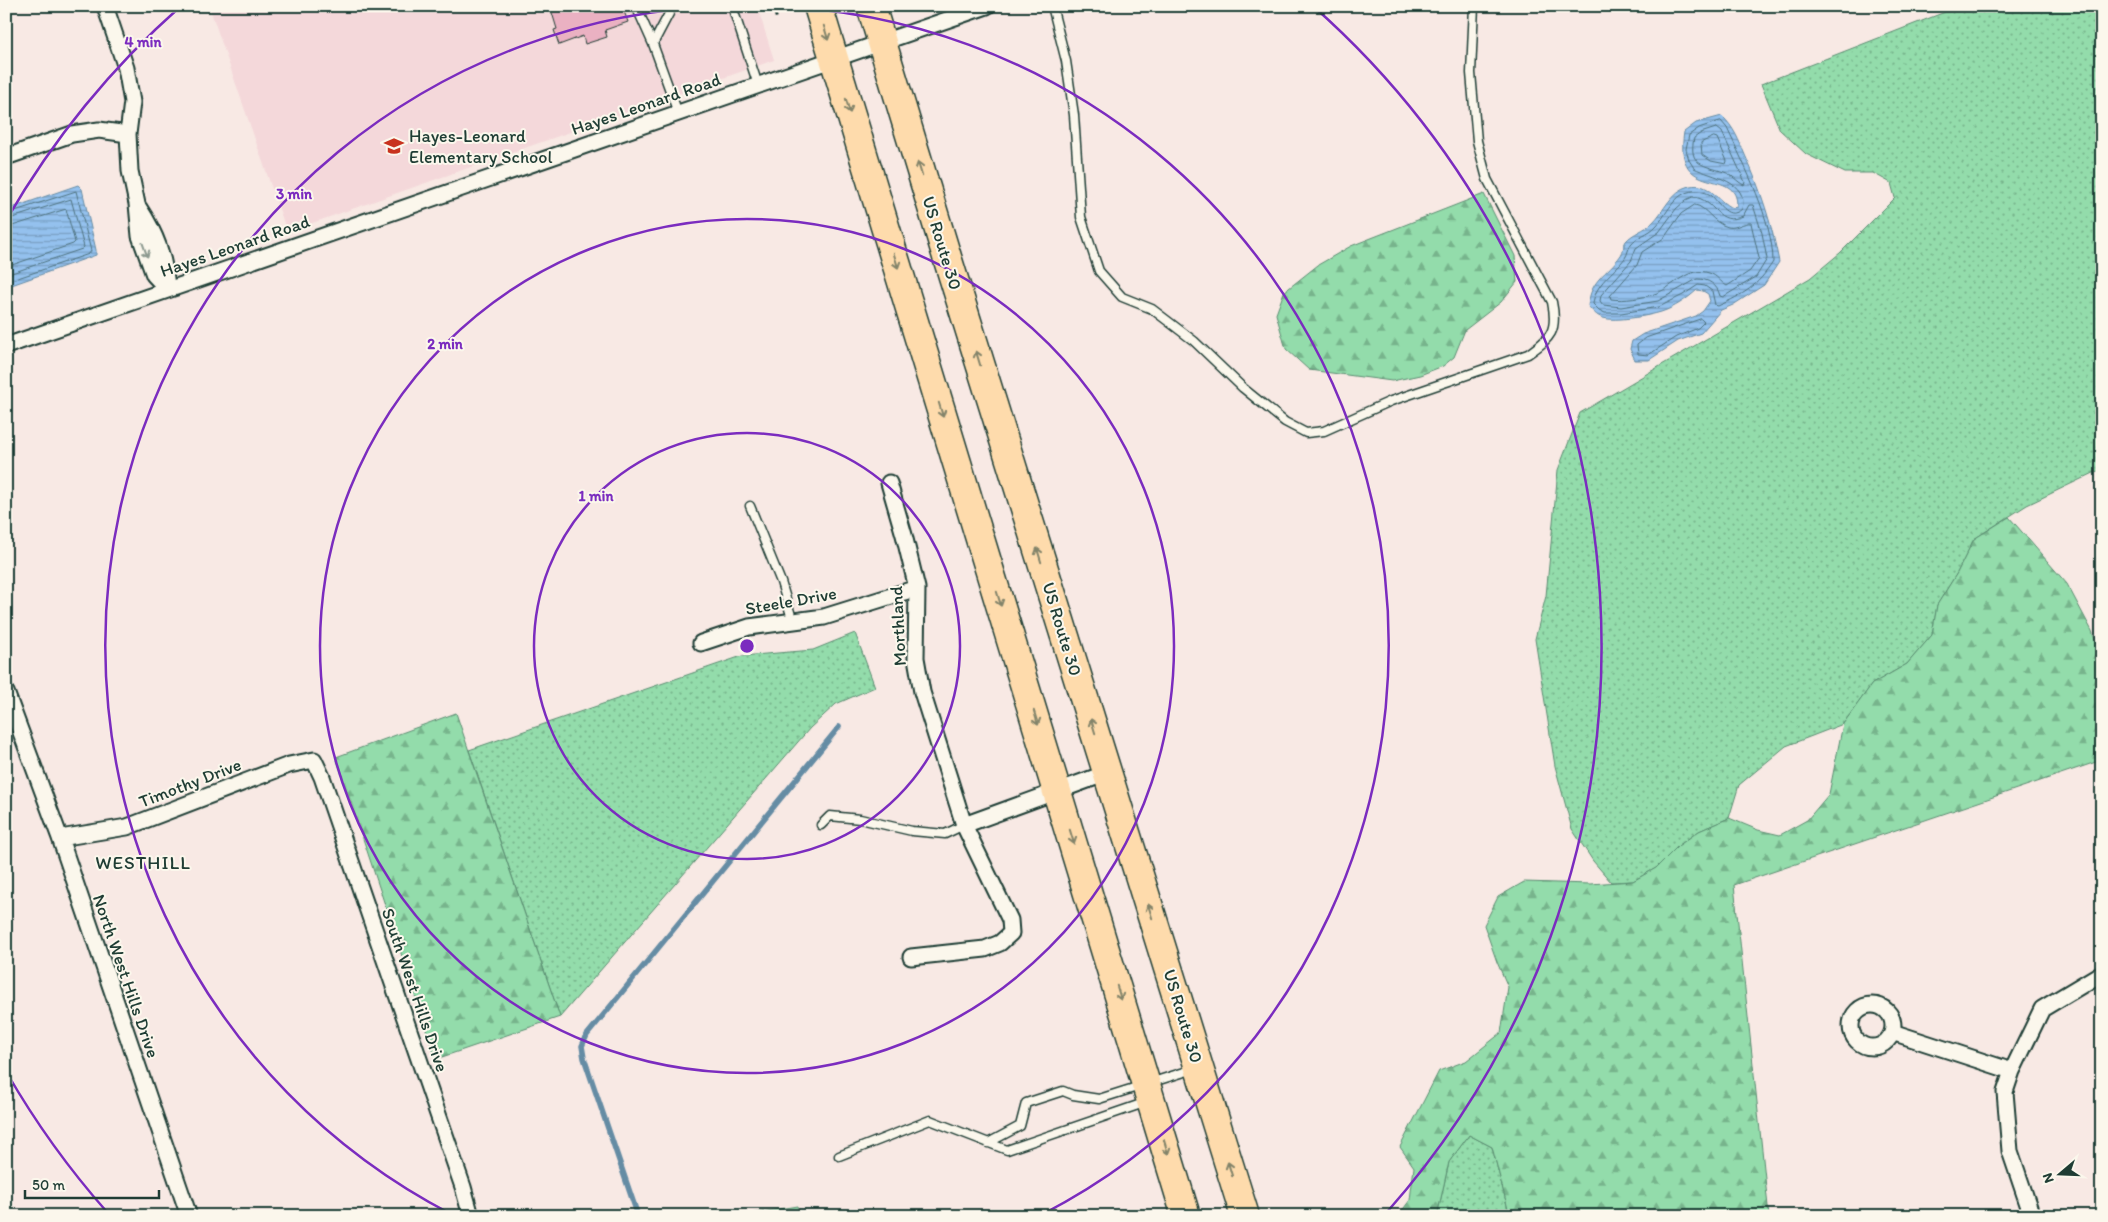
<svg xmlns="http://www.w3.org/2000/svg" width="2108" height="1222" font-family="Itim,sans-serif">
	<defs>
		<pattern id="grass-dots" width="8" height="8" patternUnits="userSpaceOnUse" patternTransform="scale(1.25)"><rect width="8" height="8" fill="#93dcab"/><path d="M2 2h.1M6 6h.1" fill="none" stroke="#77b48c" stroke-width="1.8" stroke-linecap="round"/></pattern>
		<pattern id="forest-firs" width="22" height="20" patternUnits="userSpaceOnUse" patternTransform="scale(1.25)"><rect width="22" height="20" fill="#93dcab"/><path d="M5 1l3.5 6h-7zM16 11l3.5 6h-7z" fill="#77b48c"/></pattern>
		<pattern id="water-rules" width="6" height="5" patternUnits="userSpaceOnUse" patternTransform="scale(1.25)"><rect width="6" height="5" fill="#94c1ee"/><path d="M0 2.5h6" fill="none" stroke="#789ec2"/></pattern>
	</defs>
	<rect width="100%" height="100%" fill="#f8e9e4"/>
	<filter id="ink" filterUnits="userSpaceOnUse"><feTurbulence type="fractalNoise" baseFrequency=".02" numOctaves="2"/><feDisplacementMap in="SourceGraphic" scale="10" xChannelSelector="R" yChannelSelector="G"/><feConvolveMatrix kernelMatrix="1 2 1 2 8 2 1 2 1" color-interpolation-filters="sRGB"/></filter>
	<g filter="url(#ink)">
		<path fill="#f4d8da" d="M209 6H757L774 60 287 232Z"/>
		<path fill="url(#grass-dots)" stroke="#598c70" d="M1966 6H2102V469L2027 505 1974 539 1957 573 1937 605 1932 635 1907 664 1872 684 1843 724 1786 746 1739 785 1729 818 1699 831 1678 846 1656 868 1633 881 1611 882 1593 861 1572 829 1555 766 1535 639 1546 596 1558 470 1580 413 1810 278 1840 253 1895 198 1891 183 1873 173H1845L1806 154 1780 130 1761 84 1945 12 1957 11Z
			M855 633 875 687 836 704 810 728 560 1017 469 750 742 656 813 650Z
			M1469 1135 1492 1147 1509 1213 1512 1216H1437L1449 1162Z"/>
		<path fill="url(#forest-firs)" stroke="#598c70" d="M1484 194 1515 256 1517 282 1501 302 1465 330 1454 357 1443 366 1420 375 1392 381 1309 370 1286 349 1276 314 1284 292 1318 265 1351 246Z
			M2009 517 2067 584 2092 631 2102 659V760L1734 885 1769 1216H1512L1509 1213 1492 1147 1469 1135 1449 1162 1437 1216H1398L1410 1200 1414 1167 1400 1147 1439 1071 1466 1061 1501 1033 1508 987 1497 962 1484 925 1498 897 1524 882 1590 884 1633 881 1656 868 1678 846 1699 831 1729 818 1758 830 1780 835 1807 820 1829 794 1843 724 1872 684 1907 664 1932 635 1937 605 1957 573 1974 539Z
			M456 713 560 1017 436 1059 336 757Z
			M797 1206 800 1216H738Z"/>
		<path fill="url(#water-rules)" stroke="#658ca4" d="M1722 116C1734 127 1739 141 1745 155 1761 190 1772 225 1779 262L1764 285 1733 305 1721 310 1701 333 1678 341 1649 360H1635L1630 349 1632 341 1643 334 1696 316 1703 311 1710 301 1708 294 1703 291 1697 290C1687 299 1674 308 1661 312 1648 316 1615 322 1603 318 1596 316 1592 310 1588 306 1591 278 1607 275 1621 255 1624 251 1623 245 1626 241 1633 233 1645 230 1652 223 1665 211 1670 191 1690 186 1710 182 1717 201 1732 208L1737 207C1739 164 1673 202 1684 132L1696 123Z
			M78 185 82 189 96 250V255L6 287V210Z"/>
		<g fill="none" stroke-linecap="round" stroke-linejoin="round">
			<path stroke="#4e727e" stroke-width="1" d="M1721 121 1727 128C1744 165 1773 221 1773 262 1757 287 1744 294 1718 306L1715 305 1712 291 1705 286 1698 285 1683 295 1659 307 1621 313H1605L1599 310 1593 304C1595 283 1614 273 1625 258 1628 254 1628 248 1631 244 1637 236 1649 234 1656 226 1667 215 1674 192 1694 191 1699 191 1707 192 1712 196 1720 204 1728 221 1742 209 1749 181 1712 177 1694 168L1689 160 1686 149 1689 135 1699 128Z
				M1717 128 1722 132 1745 182 1744 185C1737 182 1732 174 1724 172 1704 165 1688 166 1694 138L1701 133Z
				M1714 137 1717 138 1727 161 1726 164 1711 161 1702 155 1701 143Z
				M1693 197C1715 198 1717 228 1743 216L1749 205H1753L1762 233 1767 259 1756 277 1723 297 1720 296C1717 284 1708 279 1697 279L1658 301 1621 307 1603 305 1600 301 1601 295 1631 261 1636 248 1659 232 1676 209 1686 200Z
				M1695 205C1707 207 1712 223 1728 227 1736 229 1744 222 1751 223L1759 258 1750 271 1727 286C1721 283 1717 275 1709 273 1688 266 1675 286 1657 293 1644 298 1623 301 1611 299L1610 296 1637 265 1642 252 1664 238 1681 214Z
				M6 214 76 191 91 251 89 254 6 282
				M6 220 71 199 84 247 82 249 6 275
				M6 228 66 209 75 242 73 244 6 267
				M1701 319 1704 322 1698 328 1676 337 1648 355 1638 354 1637 345 1646 338Z"/>
			<path stroke="#658ca4" stroke-width="5.5" d="M638 1216 584 1058 582 1046 587 1035 839 727"/>
		</g>
		<path fill="#eab1c2" stroke="#1f3d34" d="M550 6H622L628 22 605 30 607 37 585 44 583 36 559 45 554 30 557 29Z"/>
		<g fill="none" stroke-linecap="round" stroke-linejoin="round">
			<defs>
				<path id="lane" d="M636 6 653 44
					M673 6 653 44 678 113
					M732 6 758 85
					M1052 6 1066 61 1074 115 1081 217 1099 271 1122 297 1152 309 1194 341 1243 388 1285 422 1306 433 1324 431 1391 401 1528 354C1551 338 1558 331 1552 302L1487 179 1477 141 1471 73 1474 6
					M750 506 781 582 793 622
					M821 825 830 816 860 819 912 831 945 834 964 825
					M988 1143 1020 1126 1026 1103 1063 1091 1073 1095 1099 1099 1194 1069
					M839 1156 930 1120 1007 1150 1147 1102"/>
				<path id="street" d="M105 6 126 68 132 102 128 134 130 171 137 204 140 236 154 275 167 289
					M6 157 72 134 99 130 128 134
					M139 208C156 234 165 258 167 289
					M6 346 987 6
					M889 483 904 535 917 588 916 658 922 692 964 825 1010 920 1011 933 1000 943 985 949 911 957
					M701 643 749 627 824 617 917 588
					M6 692 60 838 189 1216
					M964 825 1107 773
					M60 838 127 827 289 765 314 760 322 777 463 1187 471 1216
					M1851 1026a21 21 0 1 1 42 0a21 21 0 1 1-42 0Z
					M1892 1032 2012 1071
					M2032 1216 2010 1151 2005 1092 2012 1071 2042 1009 2102 973"/>
				<path id="highway" d="M818 6 1186 1216
					M871 6 947 257 1245 1216"/>
			</defs>
			<use href="#lane" stroke="#1f3d34" stroke-width="11"/>
			<use href="#street" stroke="#1f3d34" stroke-width="19"/>
			<use href="#highway" stroke="#1f3d34" stroke-width="31"/>
			<path stroke="#1f3d34" stroke-width="3" stroke-dasharray="4 4" stroke-linecap="butt" d="M773 6 777 20"/>
			<use href="#lane" stroke="#fbf7ec" stroke-width="8"/>
			<use href="#street" stroke="#fbf7ec" stroke-width="15"/>
			<use href="#highway" stroke="#fedbac" stroke-width="28"/>
		</g>
		<defs><path id="oneway-shaft" d="M-6 0H5M1.5-3L5.5 0L1.5 3" fill="none" stroke-width="1.6" stroke-linecap="round" stroke-linejoin="round" transform="scale(1.25)"/></defs>
		<g stroke="#83846a">
			<use href="#oneway-shaft" transform="translate(826 33) rotate(73)"/>
			<use href="#oneway-shaft" transform="translate(848 106) rotate(73)"/>
			<use href="#oneway-shaft" transform="translate(920 169) rotate(-107)"/>
			<use href="#oneway-shaft" transform="translate(896 261) rotate(73)"/>
			<use href="#oneway-shaft" transform="translate(978 358) rotate(-107)"/>
			<use href="#oneway-shaft" transform="translate(941 410) rotate(73)"/>
			<use href="#oneway-shaft" transform="translate(1039 555) rotate(-107)"/>
			<use href="#oneway-shaft" transform="translate(999 599) rotate(73)"/>
			<use href="#oneway-shaft" transform="translate(1036 718) rotate(73)"/>
			<use href="#oneway-shaft" transform="translate(1093 726) rotate(-107)"/>
			<use href="#oneway-shaft" transform="translate(1072 837) rotate(73)"/>
			<use href="#oneway-shaft" transform="translate(1150 911) rotate(-107)"/>
			<use href="#oneway-shaft" transform="translate(1119 993) rotate(73)"/>
			<use href="#oneway-shaft" transform="translate(1166 1147) rotate(73)"/>
			<use href="#oneway-shaft" transform="translate(1230 1169) rotate(-107)"/>
		</g>
		<use stroke="#8d9a90" href="#oneway-shaft" transform="translate(145 250) rotate(70)"/>
	</g>
	<g fill="none" stroke="#7b2cbf" stroke-width="2.5">
		<circle cx="747" cy="646" r="213"/>
		<circle cx="747" cy="646" r="427"/>
		<path d="M451 1214A640 640 0 0 1 725 6M769 6A640 640 0 0 1 1043 1214"/>
		<path d="M107 1212A854 854 0 0 1 7 1073M7 219A854 854 0 0 1 181 6M1313 6A854 854 0 0 1 1387 1212"/>
	</g>
	<defs>
		<symbol id="school-bare" viewBox="-9 -9 18 18"><path d="M0-5L7-2L0 1L-7-2ZM-4 1L0 2.5L4 1V4Q0 6-4 4Z" fill="#c8321e" stroke="#fbf7ec" stroke-width="2.5" paint-order="stroke"/></symbol>
	</defs>
	<g fill-rule="evenodd">
		<use href="#school-bare" x="380" y="132" width="28" height="28"/>
	</g>
	<g text-anchor="middle" stroke-width="4" stroke-linejoin="round" paint-order="stroke">
		<g font-size="18" fill="#1f3d34" stroke="#fbf7ec">
			<text transform="translate(646 104) rotate(-19)" y="6">Hayes Leonard Road</text>
			<text transform="translate(942 243) rotate(73)" y="6">US Route 30</text>
			<text transform="translate(235 246) rotate(-19)" y="6">Hayes Leonard Road</text>
			<text transform="translate(791 601) rotate(-10)" y="6">Steele Drive</text>
			<text transform="translate(898 626) rotate(-93)" y="6">Morthland</text>
			<text transform="translate(1062 629) rotate(73)" y="6">US Route 30</text>
			<text transform="translate(190 783) rotate(-21)" y="6">Timothy Drive</text>
			<text transform="translate(126 976) rotate(71)" y="6">North West Hills Drive</text>
			<text transform="translate(415 990) rotate(71)" y="6">South West Hills Drive</text>
			<text transform="translate(1183 1016) rotate(73)" y="6">US Route 30</text>
		</g>
		<g font-size="18" fill="#1f3d34" stroke="#fbf7ec" text-anchor="start">
			<text x="409" y="142">Hayes-Leonard<tspan x="409" dy="21">Elementary School</tspan></text>
		</g>
		<g font-size="19" letter-spacing="1" fill="#1f3d34" stroke="#fbf7ec">
			<text x="143" y="869">WESTHILL</text>
		</g>
	</g>
	<circle cx="747" cy="646" r="8" fill="#7b2cbf" stroke="#fbf7ec" stroke-width="2.5"/>
	<g font-size="15" text-anchor="middle" font-weight="bold" fill="#7b2cbf" stroke="#fbf7ec" stroke-width="4" stroke-linejoin="round" paint-order="stroke">
		<text x="143" y="47">4 min</text>
		<text x="294" y="199">3 min</text>
		<text x="445" y="349">2 min</text>
		<text x="596" y="501">1 min</text>
	</g>
	<rect width="2108" height="1222" fill="none" stroke="#fbf7ec" stroke-width="25"/>
	<rect x="12" y="12" width="2083" height="1197" fill="none" stroke="#1f3d34" stroke-width="2" filter="url(#ink)"/>
	<g transform="translate(2060 1174) rotate(251)" stroke="#fbf7ec" stroke-width="4" paint-order="stroke">
	<path d="M0-4L9 19L0 12L-9 19Z" fill="#1f3d34"/>
	<text y="-8" font-size="14" font-weight="bold" text-anchor="middle" fill="#1f3d34">N</text>
	</g>
	<path d="M25 1190v8h134v-8" fill="none" stroke="#1f3d34" stroke-width="2.5"/>
	<text x="32" y="1190" font-size="15" fill="#1f3d34" stroke="#fbf7ec" stroke-width="4" paint-order="stroke">50 m</text>
</svg>
